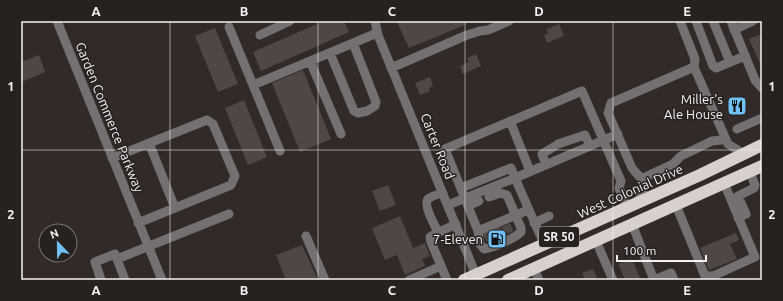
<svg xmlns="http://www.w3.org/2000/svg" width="783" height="301" font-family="Ubuntu,sans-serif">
	<rect width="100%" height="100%" fill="#312a29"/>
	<path fill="#4e4745" d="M324 21H344L349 32 261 71 253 52Z
		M401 21H464L465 25 409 48 397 22Z
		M559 24 564 36 547 43 544 35 548 33 547 29Z
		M215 28 238 84 218 92 195 36Z
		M762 34V68L749 39Z
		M476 54 481 66 463 74 460 66 469 62 467 58Z
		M39 55 45 72 21 82V62Z
		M303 70 331 139 300 152 272 83Z
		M430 77 433 86 429 88 430 91 420 95 415 83Z
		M244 100 267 157 248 165 225 108Z
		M388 185 396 205 380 211 372 191Z
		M400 216 413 248 425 243 430 256 422 259 425 266 405 275 397 255 385 260 372 228Z
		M736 233 739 240 730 244 737 259 709 270 700 248Z
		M302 245 318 280H286L276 255Z
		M632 259 641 280H625L618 264Z
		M593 269 598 280H585L582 273Z"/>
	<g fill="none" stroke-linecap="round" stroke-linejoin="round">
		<path stroke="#4f4847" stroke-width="9" stroke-dasharray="9 4.5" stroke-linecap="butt" d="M506 225 509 233
			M496 228 500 237
			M487 232 491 241"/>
		<path stroke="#747070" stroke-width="9" d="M57 21 162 280
			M375 21 378 35 478 280
			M680 21 695 59 694 67 728 144 744 154
			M696 21 713 66 716 68 745 56
			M713 21 730 62
			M731 21 755 80 762 88
			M229 27 253 85
			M734 30 753 21
			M260 35 290 21
			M330 53 354 111 358 113 367 111 375 106 376 102 353 43
			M310 61 341 134
			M391 68 467 35 480 31 488 30 509 21
			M510 121 530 171
			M737 129 762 118
			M149 143 175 208
			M558 144 585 135 590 146
			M280 151 253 85 377 33
			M112 158 207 120 213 124 235 176 231 185 138 223
			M546 165 542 154 555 146
			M643 178 673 164 681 156 712 141 721 140H726
			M461 188 511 168 515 178 618 134
			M638 202 645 185C642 177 637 175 632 168L608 113 611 103 694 67
			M448 205 515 178 544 244
			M676 205 705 276H713L755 257 724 183
			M468 206 479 201
			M528 210 478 231 445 149 582 91 621 181 619 188 627 207
			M738 218 746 214 738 196 754 188 755 185 750 172
			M534 223 549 216
			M632 224 654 280
			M478 231 480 244 484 249C493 248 515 238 521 232V228L507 195 500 193 489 197
			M438 232C435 226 423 205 428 199 431 196 439 194 443 193
			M306 236 325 280
			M596 241 613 280
			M534 269 539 280
			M101 280 95 262 115 254 117 259
			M125 280 117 259 229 214
			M409 280 441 266
			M447 280 431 242 430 237 433 235 456 224
			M654 280 671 273 674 280"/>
		<path stroke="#d8d0ce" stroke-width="12" d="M464 280 700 175 762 145
			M508 280 762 166"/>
	</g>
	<path fill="none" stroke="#f7f2f2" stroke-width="1" stroke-opacity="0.55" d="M170 21V280M318 21V280M465 21V280M613 21V280M21 150H762"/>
	<defs>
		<symbol id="restaurant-square" viewBox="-11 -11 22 22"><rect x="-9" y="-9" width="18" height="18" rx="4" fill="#71c1f5" stroke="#272120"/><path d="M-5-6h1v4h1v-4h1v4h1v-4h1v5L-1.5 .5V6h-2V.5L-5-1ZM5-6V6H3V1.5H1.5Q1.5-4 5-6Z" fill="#111"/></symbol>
		<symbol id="fuel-square" viewBox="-11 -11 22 22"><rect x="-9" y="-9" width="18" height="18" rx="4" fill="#71c1f5" stroke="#272120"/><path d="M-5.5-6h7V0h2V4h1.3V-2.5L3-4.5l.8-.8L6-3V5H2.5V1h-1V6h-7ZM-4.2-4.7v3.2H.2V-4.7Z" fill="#111"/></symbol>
	</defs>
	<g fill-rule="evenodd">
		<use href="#restaurant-square" x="726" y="95" width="22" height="22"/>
		<use href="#fuel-square" x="486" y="228" width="22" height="22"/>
	</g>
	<g text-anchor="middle" stroke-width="3" stroke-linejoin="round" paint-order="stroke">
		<rect fill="#272120" stroke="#b9b3b3" stroke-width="1" x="539" y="227" width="40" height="20" rx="3"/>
		<g font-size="12" font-weight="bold" fill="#f7f2f2">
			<text x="559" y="241">SR 50</text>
		</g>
		<g font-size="13" fill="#f7f2f2" stroke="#272120" text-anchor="end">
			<text x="723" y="104">Miller's<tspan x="723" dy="15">Ale House</tspan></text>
			<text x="483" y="244">7-Eleven</text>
		</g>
		<g font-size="13" fill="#f7f2f2" stroke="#272120">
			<text transform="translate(110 117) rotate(68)" y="5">Garden Commerce Parkway</text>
			<text transform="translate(438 146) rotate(68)" y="5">Carter Road</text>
			<text transform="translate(630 191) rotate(-24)" y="5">West Colonial Drive</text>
		</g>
	</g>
	<rect width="783" height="301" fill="none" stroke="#272120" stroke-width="44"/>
	<g transform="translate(58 243) rotate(338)"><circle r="19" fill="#272120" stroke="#7a7574"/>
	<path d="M0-3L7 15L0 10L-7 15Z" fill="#71c1f5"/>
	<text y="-6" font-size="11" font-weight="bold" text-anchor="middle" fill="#f7f2f2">N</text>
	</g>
	<path d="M617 255v6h89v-6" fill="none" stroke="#f7f2f2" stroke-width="2"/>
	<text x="623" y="255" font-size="12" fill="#f7f2f2" stroke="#272120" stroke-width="3" paint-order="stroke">100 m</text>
	<rect x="22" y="22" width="739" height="257" fill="none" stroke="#f7f2f2" stroke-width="1.5"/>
	<g font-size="13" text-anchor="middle" font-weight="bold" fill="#f7f2f2">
		<text x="96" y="16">A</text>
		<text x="244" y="16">B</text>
		<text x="392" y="16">C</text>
		<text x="539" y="16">D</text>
		<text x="687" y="16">E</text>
		<text x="11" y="91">1</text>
		<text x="772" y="91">1</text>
		<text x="11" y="219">2</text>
		<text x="772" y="219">2</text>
		<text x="96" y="295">A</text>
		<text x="244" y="295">B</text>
		<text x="392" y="295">C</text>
		<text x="539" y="295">D</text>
		<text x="687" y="295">E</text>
	</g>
</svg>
